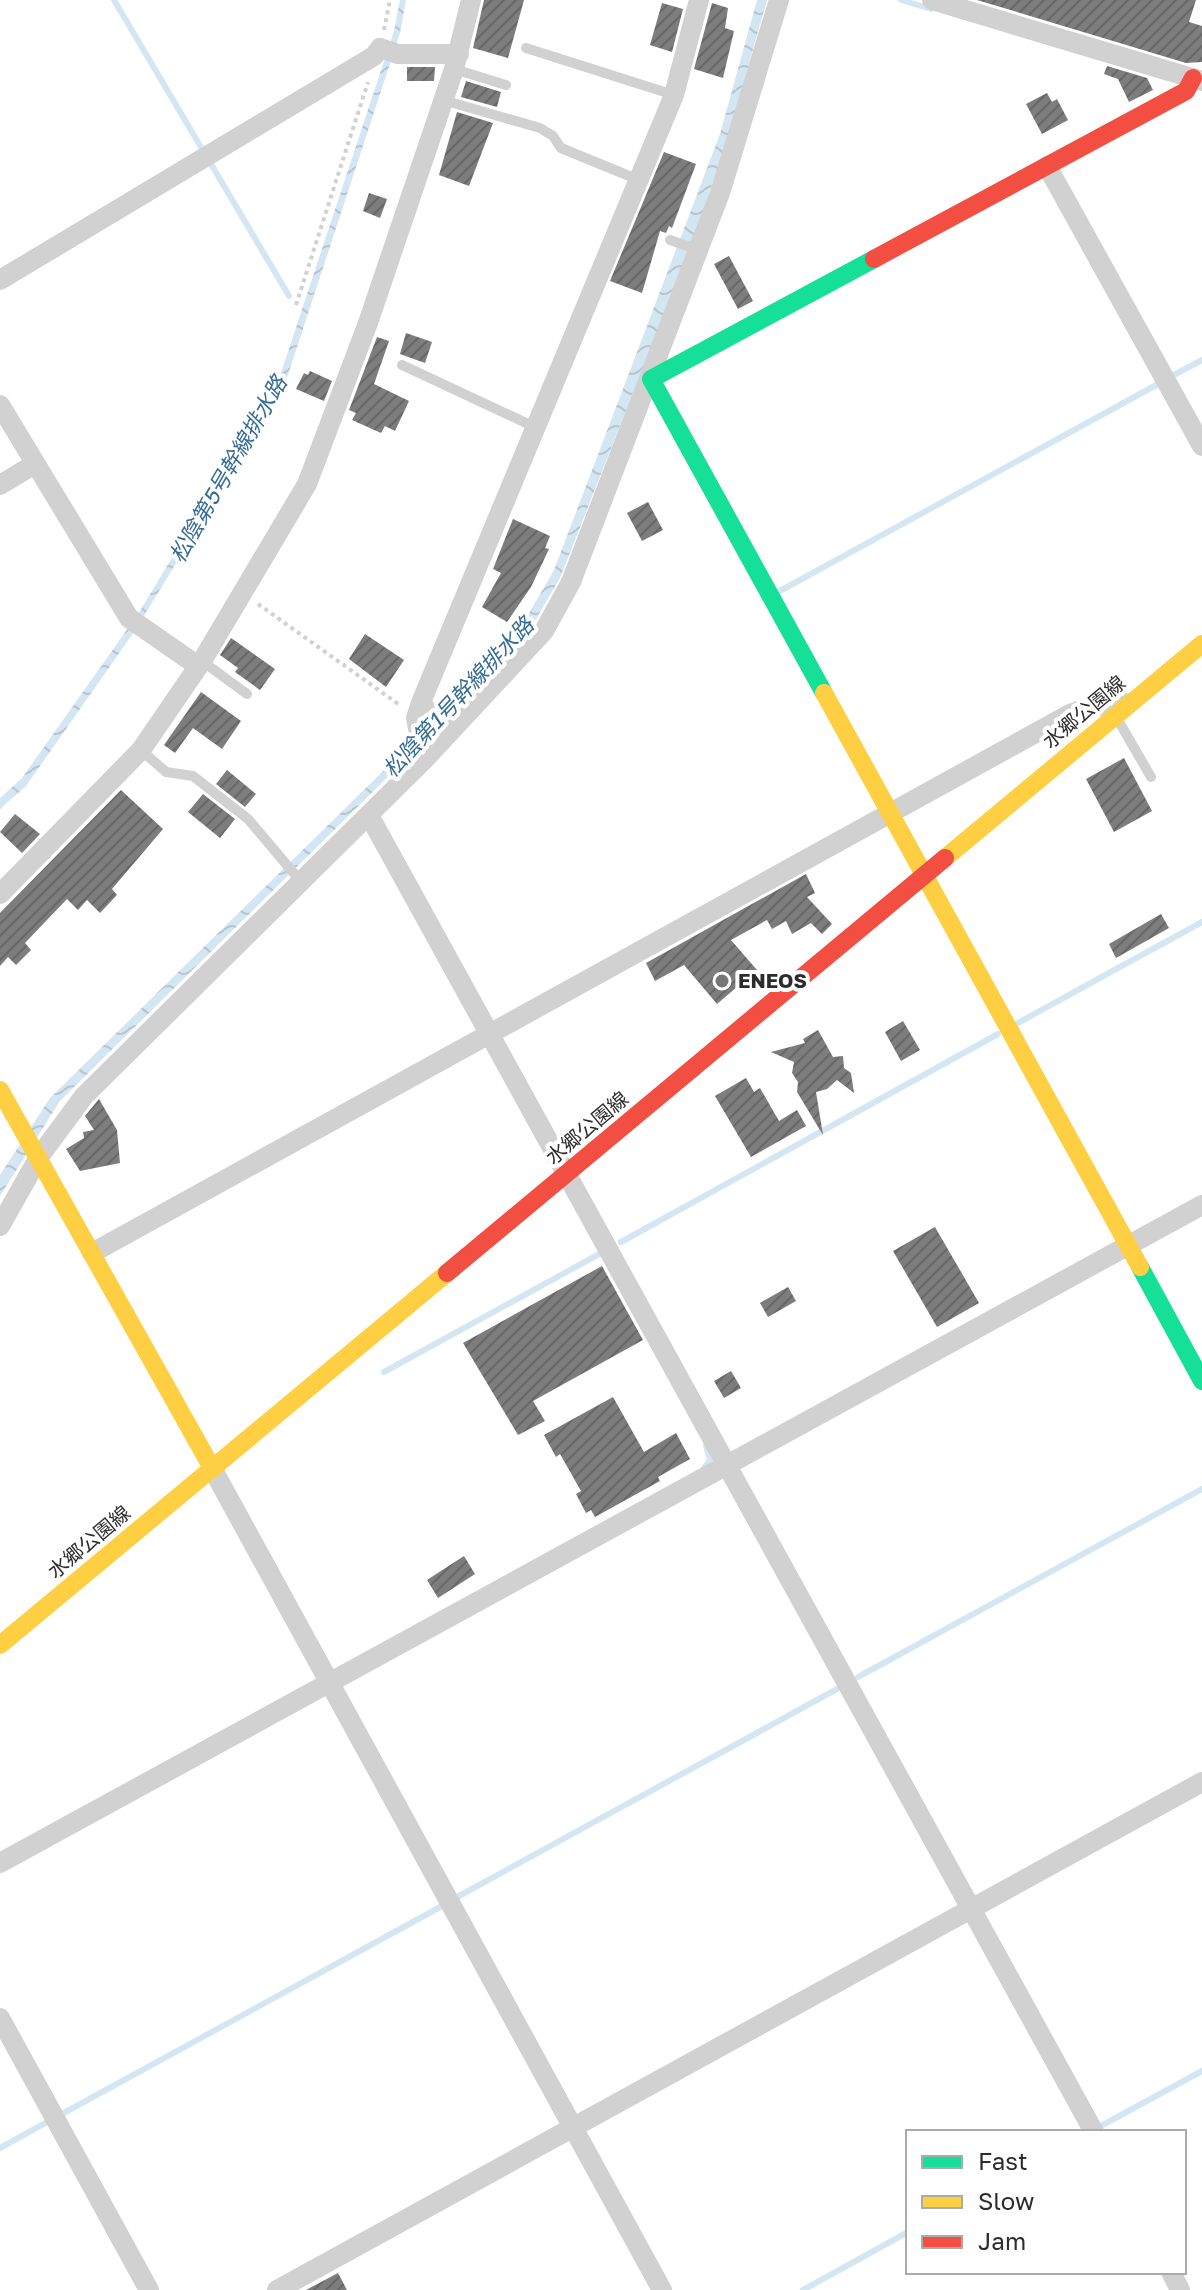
<svg xmlns="http://www.w3.org/2000/svg" width="1202" height="2290" font-family="'Golos Text','Noto Sans JP',sans-serif">
	<defs>
		<pattern id="water-waves" width="16" height="10" patternUnits="userSpaceOnUse" patternTransform="scale(2)"><rect width="16" height="10" fill="#d4e6f2"/><path d="M0 5q4-4 8 0t8 0" fill="none" stroke="#b6c5d0"/></pattern>
		<pattern id="building-hatch" width="6" height="6" patternUnits="userSpaceOnUse" patternTransform="scale(2)"><rect width="6" height="6" fill="#7d7d7d"/><path d="M-1 1l2-2M0 6l6-6M5 7l2-2" fill="none" stroke="#676767"/></pattern>
	</defs>
	<rect width="100%" height="100%" fill="#fff"/>
	<path fill="url(#water-waves)" d="M400 0H406L400 33 284 387 134 632 26 786 0 809V798L22 778 138 614 278 382 394 31Z
		M757 0H767L727 141 694 238 560 578 525 638 435 731 427 746 408 757 60 1101 0 1196V1175L50 1098 426 729 520 629 554 570 720 134Z"/>
	<g fill="none" stroke-linecap="round" stroke-linejoin="round">
		<path stroke="#d4e6f2" stroke-width="6" d="M114 0 202 149
			M901 0 931 9
			M211 164 289 296
			M1172 376 1202 360
			M778 592 1160 383
			M1016 1024 1202 922
			M621 1242 998 1034
			M384 1372 601 1253
			M704 1468 710 1460 706 1446
			M858 1677 1202 1489
			M459 1896 837 1689
			M62 2114 442 1906
			M1099 2127 1202 2071
			M0 2148 47 2122
			M803 2290 908 2232"/>
	</g>
	<path fill="url(#building-hatch)" d="M484 0H524L508 58 473 48Z
		M977 0H1196L1189 22 1202 26V62L1186 63Z
		M662 3 683 9 672 52 650 45Z
		M712 3 728 8 725 28 734 31 723 78 694 69Z
		M1107 66 1147 78 1153 90 1129 102 1118 79 1104 74Z
		M407 67H435L434 81H407Z
		M466 81 501 92 497 107 461 97Z
		M1047 93 1052 102 1057 99 1068 120 1042 134 1026 104Z
		M457 112 493 123 469 186 439 175Z
		M664 152 696 164 672 228 669 226 666 233 660 231 642 293 610 281Z
		M369 193 387 199 380 218 363 211Z
		M729 256 753 301 738 309 714 264Z
		M406 333 432 342 425 363 400 354Z
		M377 337 389 341 374 384 409 401 395 431 385 426 381 433 352 420 356 413 349 410Z
		M310 371 332 381 324 401 296 389 304 373 308 375Z
		M648 502 663 530 642 541 627 513Z
		M513 519 550 536 545 548 549 549 531 587 507 622 482 607 501 573 493 569Z
		M365 634 404 660 386 687 349 659Z
		M231 638 275 669 260 690 235 672 238 668 220 655Z
		M201 692 241 721 222 749 193 728 175 753 164 745Z
		M1124 758 1152 811 1114 832 1086 779Z
		M227 770 256 794 245 807 216 784Z
		M121 790 163 829 112 889 117 895 100 913 87 900 78 910 67 899 25 943 31 950 16 965 8 957 0 966V913Z
		M203 794 235 819 220 838 188 812Z
		M15 814 40 834 22 853 0 832Z
		M806 874 815 893 807 897 832 924 822 934 811 923 792 934 786 921 772 929 767 920 731 940 757 970 717 1004 684 965 655 981 646 963Z
		M1161 914 1169 928 1116 958 1109 944Z
		M903 1021 920 1050 901 1061 885 1032Z
		M818 1030 833 1057 843 1056 844 1068 851 1073 854 1093 837 1080 827 1089 816 1092 823 1135 797 1092 798 1082 792 1073 794 1062 771 1052 805 1043 803 1039Z
		M746 1078 754 1092 760 1088 779 1121 797 1110 806 1126 751 1157 715 1096Z
		M99 1099 117 1130 120 1163 80 1171 66 1149 84 1138 83 1132 94 1130 85 1116Z
		M935 1227 979 1303 937 1327 893 1251Z
		M602 1266 643 1340 533 1401 545 1421 518 1435 463 1343Z
		M788 1287 796 1301 768 1317 760 1303Z
		M731 1371 741 1388 724 1398 714 1381Z
		M613 1397 644 1452 676 1433 690 1459 658 1477 660 1481 595 1517 591 1510 586 1513 576 1494 581 1491 560 1454 556 1457 544 1435Z
		M464 1556 475 1574 438 1598 427 1580Z
		M338 2273 347 2290H306Z"/>
	<g fill="none" stroke-linecap="round" stroke-linejoin="round">
		<path stroke="#d1d1d1" stroke-width="4" stroke-dasharray="4 4" stroke-linecap="butt" d="M384 30 390 0
			M296 305 368 82
			M258 604 401 706"/>
		<path stroke="#d1d1d1" stroke-width="10" d="M526 48 674 95
			M454 69 506 85
			M443 100 540 128 553 136 561 148 639 180
			M670 240 699 250
			M402 365 537 428
			M202 661 247 694
			M423 697 450 731
			M1118 720 1151 777
			M141 750 166 772 193 776 248 819 302 883"/>
		<path stroke="#d1d1d1" stroke-width="20" d="M932 0 1202 81
			M1047 166 1202 446
			M0 280 374 56 380 48 398 54H459
			M0 405 129 618 198 666
			M0 485 35 464
			M424 760 544 631 571 582 720 193 779 0
			M370 817 1094 2132
			M0 894 141 750 202 661 307 484 368 323 454 69 471 0
			M0 1226 39 1157 84 1096 424 760 416 718 422 700 674 95 699 0
			M92 1253 1070 714 1090 707 1128 703
			M212 1468 662 2290
			M0 1863 1202 1205
			M0 2018 149 2290
			M1171 2272 1180 2290
			M277 2290 1202 1782"/>
		<path stroke="#16e098" stroke-width="18" d="M824 693 651 379 874 259
			M1140 1267 1202 1381"/>
		<path stroke="#ffcf43" stroke-width="18" d="M824 693 1140 1267
			M945 858 1202 644
			M0 1090 212 1468
			M0 1645 447 1273"/>
		<path stroke="#f24e42" stroke-width="18" d="M874 259 1186 91 1193 78
			M447 1273 945 858"/>
	</g>
	<circle fill="#767676" stroke="#fff" stroke-width="3" cx="722" cy="981" r="8"/>
	<g text-anchor="middle" stroke-width="8" stroke-linejoin="round" paint-order="stroke">
		<g font-size="20" fill="#2c2c2c" stroke="#fff">
			<text transform="translate(1084 712) rotate(-40)" y="7">水郷公園線</text>
			<text transform="translate(587 1128) rotate(-40)" y="7">水郷公園線</text>
			<text transform="translate(89 1542) rotate(-40)" y="7">水郷公園線</text>
		</g>
		<g font-size="20" font-weight="bold" fill="#2c2c2c" stroke="#fff" text-anchor="start">
			<text x="738" y="988">ENEOS</text>
		</g>
		<g font-size="22" font-style="italic" fill="#356c93" stroke="#fff">
			<text transform="translate(228 469) rotate(-60)" y="8">松陰第5号幹線排水路</text>
			<text transform="translate(458 697) rotate(-47)" y="8">松陰第1号幹線排水路</text>
		</g>
	</g>
	<rect x="906" y="2130" width="280" height="144" fill="#ffffff" stroke="#ababab" stroke-width="2"/>
	<rect x="922" y="2156" width="40" height="12" fill="#16e098" stroke="#ababab" stroke-width="2"/>
	<text x="978" y="2170" font-size="24" fill="#2c2c2c">Fast</text>
	<rect x="922" y="2196" width="40" height="12" fill="#ffcf43" stroke="#ababab" stroke-width="2"/>
	<text x="978" y="2210" font-size="24" fill="#2c2c2c">Slow</text>
	<rect x="922" y="2236" width="40" height="12" fill="#f24e42" stroke="#ababab" stroke-width="2"/>
	<text x="978" y="2250" font-size="24" fill="#2c2c2c">Jam</text>
</svg>
